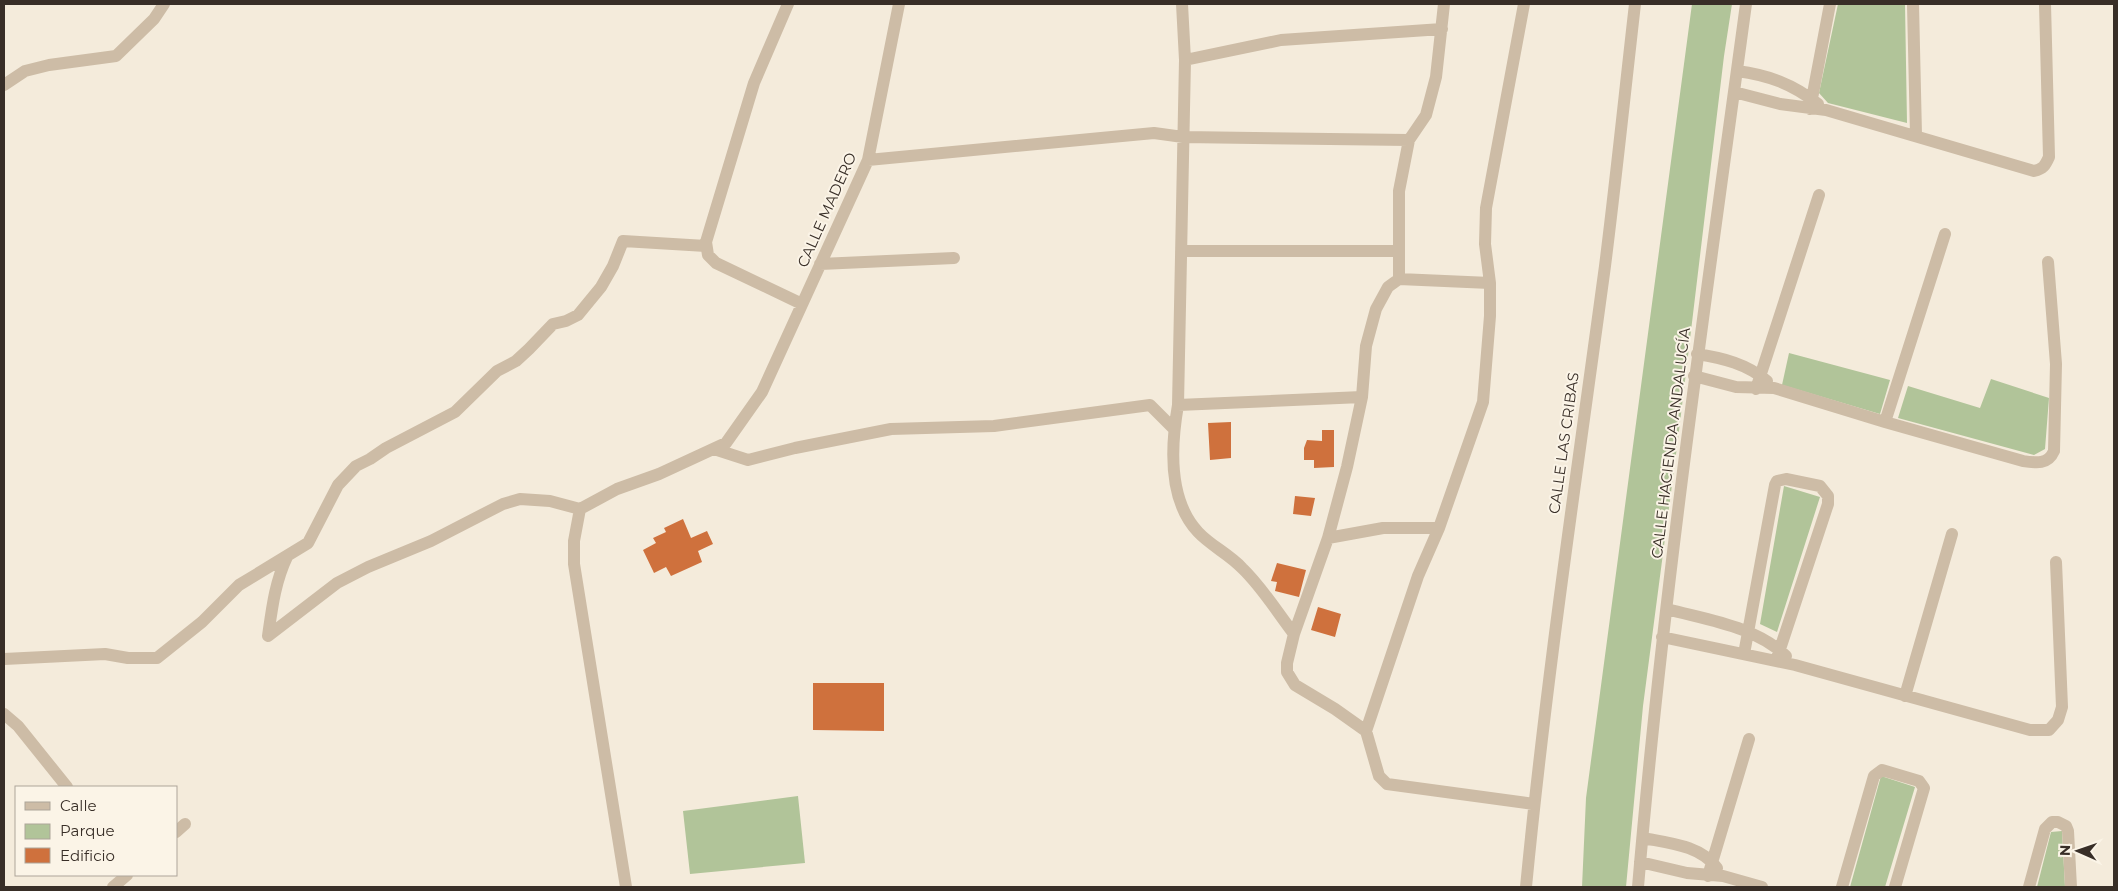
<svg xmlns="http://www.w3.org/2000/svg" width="2118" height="891" font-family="Montserrat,sans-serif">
	<rect width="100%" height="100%" fill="#f4ebdb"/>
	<path fill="#b1c499" d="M1692 4H1732L1724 56 1678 439 1643 706 1626 887H1582L1586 798Z
		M1838 4H1905L1907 123 1828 103 1819 93Z
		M1789 353 1890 380 1880 414 1782 385Z
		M1991 379 2049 398 2045 449 2034 455 1898 418 1908 386 1980 408Z
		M1784 486 1820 497 1777 632 1760 624Z
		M1881 776 1915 787 1885 887H1850Z
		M798 796 805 863 690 874 683 811Z
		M2062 831 2065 887H2037L2051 832Z"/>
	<path fill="#cf713d" d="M1231 422V458L1210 460 1208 423Z
		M1322 430H1334V467L1314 468V460H1304V448L1307 440 1322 441Z
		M1295 496 1315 498 1311 516 1293 514Z
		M683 519 691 538 707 531 713 544 698 551 702 562 671 576 666 567 654 573 643 550 656 543 653 538 666 532 664 528Z
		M1277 563 1306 570 1299 597 1275 591 1277 582 1271 581Z
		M1318 607 1341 614 1335 637 1311 630Z
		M813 683H884V731L813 730Z"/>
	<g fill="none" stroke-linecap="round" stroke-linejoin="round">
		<path stroke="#cdbca6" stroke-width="12" d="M788 4 754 83 706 242 708 255 716 263 802 304
			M1182 4 1185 60 1178 405C1171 445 1168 500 1198 532 1211 546 1229 554 1242 568 1262 587 1277 612 1294 634
			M1444 4 1436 77 1426 115 1409 140 1399 191V279L1388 287 1376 309 1366 346 1362 397 1347 467 1328 538 1294 634 1287 663V672L1295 685 1335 709 1366 731 1379 776 1387 784 1534 804
			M1913 4 1916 135
			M1185 60 1281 40 1442 29
			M1737 71C1768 75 1793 84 1818 104
			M4 85 25 71 49 65 116 56 154 19 164 4
			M1734 92 1780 104 1826 110 2034 171C2043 169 2045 166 2049 157L2045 4
			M1810 109 1830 4
			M868 160 1154 133 1183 137 1409 140
			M1181 251H1399
			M820 264 954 258
			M1399 279 1490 283
			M1697 354C1723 358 1747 364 1767 381
			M1694 376 1736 387 1774 388 1885 422 2023 461C2036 463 2048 465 2054 451L2056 364 2048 262
			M1756 389 1819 195
			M1178 405 1362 397
			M1885 422 1945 234
			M714 449 748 460 795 448 891 429 994 426 1150 405 1174 429
			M580 509 617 489 659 474 726 443 762 392 868 160 899 4
			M1328 538 1383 528H1439
			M287 557C275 582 272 608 268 636L337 583 368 567 431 541 503 504 520 499 550 501 580 509 574 541V564L626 887
			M1667 609C1707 620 1755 626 1786 656
			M1662 637 1795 665 2030 730H2049L2058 720 2062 707 2056 562
			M1744 654 1775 485 1777 481 1786 479 1820 486 1828 496V504L1776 661
			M4 659 105 654 128 658H157L202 622 239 585 308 543 338 485 356 466 370 459 386 448 455 412 497 371 516 361 529 349 553 324 566 321 578 315 601 287 613 266 623 241 706 246
			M1905 696 1952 534
			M4 714 18 726 67 787
			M1366 731 1418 576 1439 528 1483 402 1490 316V283L1485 244 1486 208 1524 4
			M176 832 185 824
			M1643 838C1668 843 1700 845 1717 868
			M1640 862 1687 873 1723 876 1762 887
			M1708 876 1749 739
			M113 887 127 875
			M1526 887C1546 679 1577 473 1605 266 1616 179 1625 91 1635 4
			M1638 887C1663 591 1706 298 1746 4
			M1842 887 1874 776 1882 770 1919 781 1924 788 1895 887
			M2029 887 2045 829 2052 822H2058L2066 826 2068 831 2071 887"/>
	</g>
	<g text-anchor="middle" stroke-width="4" stroke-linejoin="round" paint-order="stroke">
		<g font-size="15" fill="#382e27" stroke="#fbf4e7">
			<text transform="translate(827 210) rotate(-66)" y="5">CALLE MADERO</text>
			<text transform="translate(1564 443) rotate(-82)" y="5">CALLE LAS CRIBAS</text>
			<text transform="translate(1671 443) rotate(-83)" y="5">CALLE HACIENDA ANDALUCÍA</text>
		</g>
	</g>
	<rect width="2118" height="891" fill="none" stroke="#382e27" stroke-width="10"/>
	<rect x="15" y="786" width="162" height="90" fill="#fbf4e7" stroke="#ada59a"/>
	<rect x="25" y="802" width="25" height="8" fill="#cdbca6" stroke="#ada59a"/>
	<text x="60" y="811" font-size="15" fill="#382e27">Calle</text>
	<rect x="25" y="824" width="25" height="15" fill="#b1c499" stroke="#ada59a"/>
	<text x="60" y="836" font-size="15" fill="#382e27">Parque</text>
	<rect x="25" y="848" width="25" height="15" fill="#cf713d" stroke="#ada59a"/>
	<text x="60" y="861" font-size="15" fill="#382e27">Edificio</text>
	<g transform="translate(2078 851) rotate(272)" stroke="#fbf4e7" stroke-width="4" paint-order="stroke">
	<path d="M0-4L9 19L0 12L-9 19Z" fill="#382e27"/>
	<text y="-8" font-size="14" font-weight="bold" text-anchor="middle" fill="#382e27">N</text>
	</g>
</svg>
